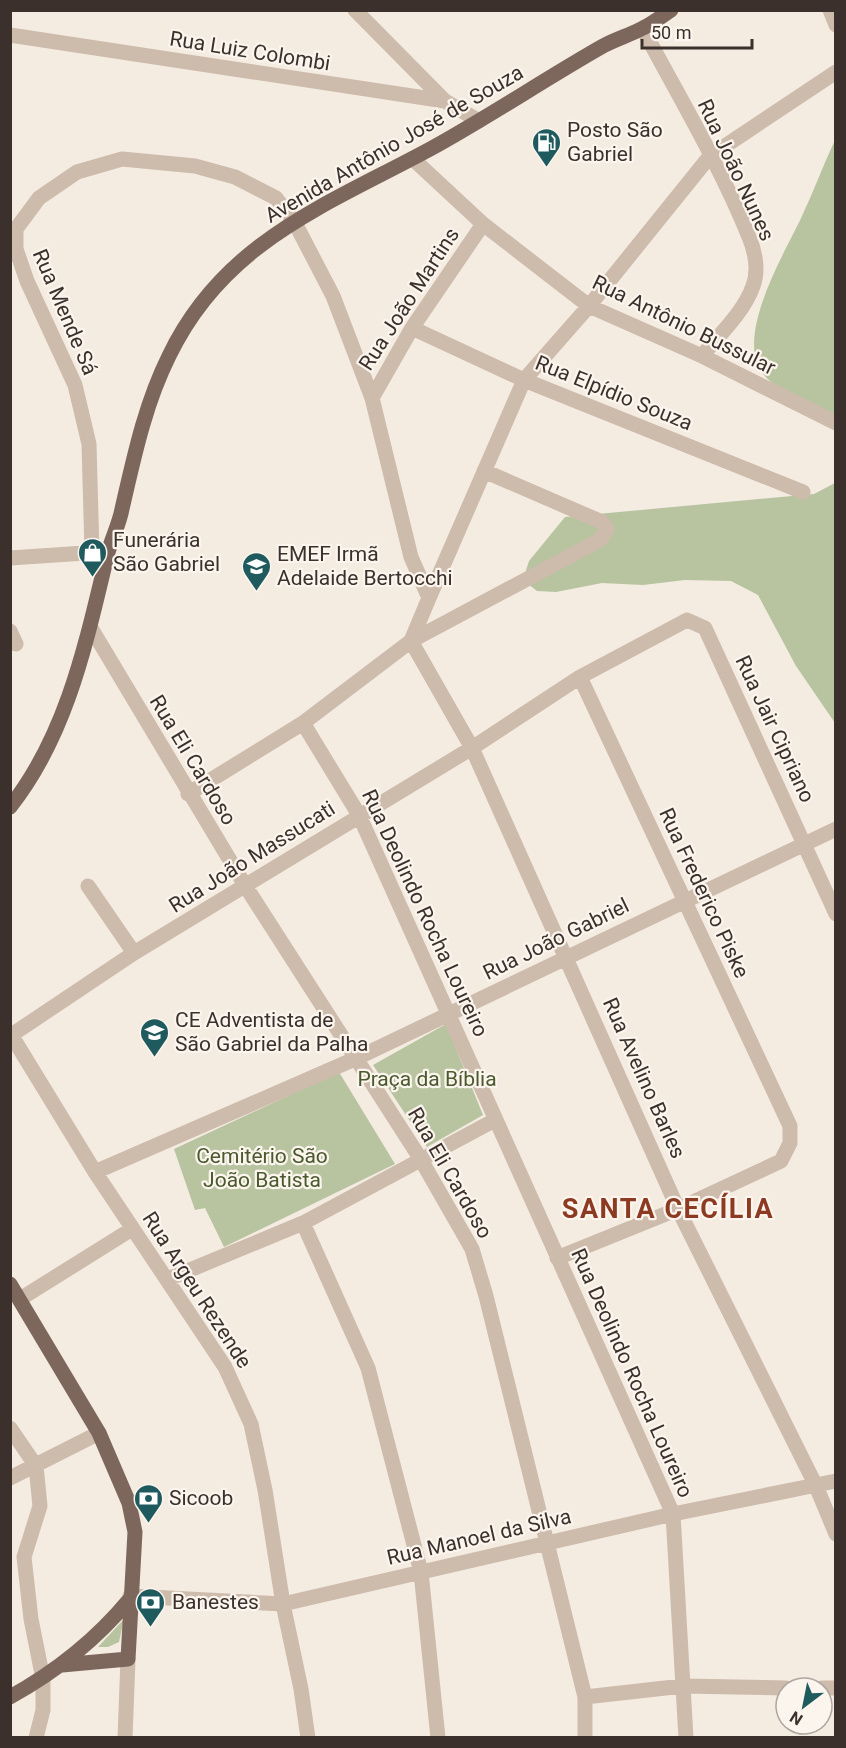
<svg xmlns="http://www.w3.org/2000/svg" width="846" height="1748" font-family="Roboto,sans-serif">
	<rect width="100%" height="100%" fill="#f4ebe1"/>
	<path fill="#b8c4a0" d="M835 140V417C813 405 781 395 764 375 732 338 786 251 802 216 814 191 823 165 835 140Z
		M835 483V723L796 666 758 595 731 581 685 580 643 585 602 583 556 592 537 591 523 580 529 561 565 517 814 494Z
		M446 1024 483 1115 427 1147 373 1065Z
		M339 1072 395 1164 224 1247 205 1208 195 1210 174 1149Z
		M124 1619 119 1642 108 1647H98Z"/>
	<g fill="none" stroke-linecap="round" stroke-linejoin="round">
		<path stroke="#cdbbac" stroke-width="15" d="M355 10 445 101
			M830 10 836 25
			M643 29C679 97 720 165 749 237 755 251 759 271 753 286 744 312 719 335 702 356
			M10 35 445 101 479 121
			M413 159 483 224 589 306 702 356 836 423
			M412 328 524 380 803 492
			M372 398 412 328 483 224
			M484 471 602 522 607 529 600 540 411 641 472 748 678 1209 816 1486 836 1534
			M92 552 89 444 75 385 27 281 16 249V229L39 198 77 172 122 159 195 166 235 177 276 198 294 221 333 296 372 398 411 557 429 598 411 641 303 723 188 794
			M10 558 100 552
			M429 598 524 380 589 306 710 156 836 72
			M91 628 246 887 420 1158 472 1249 486 1296 585 1697V1738
			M10 631 16 644
			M303 723 359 815 673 1514 686 1738
			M88 886 134 953
			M10 1033 95 1172 225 1367 251 1424 265 1490 283 1604 301 1689 308 1738
			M10 1036 134 953 472 748 580 677 687 620 705 628 836 914
			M95 1172 357 1058 836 829
			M303 1223 368 1368 421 1572 438 1738
			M557 1258 678 1209 781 1161 790 1143V1126L580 677
			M168 1279 303 1223 495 1120
			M20 1299 132 1229
			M10 1428 36 1466 40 1506 24 1557 31 1619 43 1679V1710L36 1738
			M10 1478 99 1433
			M130 1596 283 1604 673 1514 836 1481
			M822 1688H836
			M585 1697 683 1686 786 1688
			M125 1738 128 1659"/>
		<path stroke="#7d675c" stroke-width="15" d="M10 807C67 735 86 643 107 556 111 540 119 525 122 509 134 457 145 404 169 356 224 241 327 205 432 148 490 116 545 79 603 46 616 39 630 35 643 28 653 23 662 16 671 10
			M10 1284 99 1433 129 1503 135 1532 128 1659 62 1665
			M10 1697C57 1671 95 1641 129 1600"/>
	</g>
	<defs>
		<symbol id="fuel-pin" viewBox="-11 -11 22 30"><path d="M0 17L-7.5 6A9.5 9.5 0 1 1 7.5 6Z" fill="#1f5a5e" stroke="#fbf5ee"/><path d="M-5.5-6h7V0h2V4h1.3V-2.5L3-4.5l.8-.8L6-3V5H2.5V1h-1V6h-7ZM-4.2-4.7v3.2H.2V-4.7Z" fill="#fff"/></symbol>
		<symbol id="shop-pin" viewBox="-11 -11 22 30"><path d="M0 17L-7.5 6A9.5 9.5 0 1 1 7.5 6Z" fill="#1f5a5e" stroke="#fbf5ee"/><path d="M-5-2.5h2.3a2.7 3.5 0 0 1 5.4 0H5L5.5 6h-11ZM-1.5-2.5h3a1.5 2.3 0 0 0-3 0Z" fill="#fff"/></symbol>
		<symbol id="school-pin" viewBox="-11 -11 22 30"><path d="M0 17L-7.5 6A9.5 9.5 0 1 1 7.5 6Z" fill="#1f5a5e" stroke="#fbf5ee"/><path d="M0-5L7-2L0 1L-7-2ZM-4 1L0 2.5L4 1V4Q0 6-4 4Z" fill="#fff"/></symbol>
		<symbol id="bank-pin" viewBox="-11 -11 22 30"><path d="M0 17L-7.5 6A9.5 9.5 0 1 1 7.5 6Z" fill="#1f5a5e" stroke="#fbf5ee"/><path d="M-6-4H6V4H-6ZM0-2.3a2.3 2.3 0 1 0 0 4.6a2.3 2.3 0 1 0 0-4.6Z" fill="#fff"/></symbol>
	</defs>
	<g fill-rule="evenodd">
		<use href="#fuel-pin" x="530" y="126" width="33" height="45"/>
		<use href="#shop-pin" x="76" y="536" width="33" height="45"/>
		<use href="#school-pin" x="240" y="550" width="33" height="45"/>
		<use href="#school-pin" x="138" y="1016" width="33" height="45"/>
		<use href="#bank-pin" x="132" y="1482" width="33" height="45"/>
		<use href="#bank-pin" x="134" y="1586" width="33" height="45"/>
	</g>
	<g text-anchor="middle" stroke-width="4.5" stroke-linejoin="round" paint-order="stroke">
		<g font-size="21" fill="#3b302b" stroke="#fbf5ee">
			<text transform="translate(250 51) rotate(9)" y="7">Rua Luiz Colombi</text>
			<text transform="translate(394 144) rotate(-30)" y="7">Avenida Antônio José de Souza</text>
			<text transform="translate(736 170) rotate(65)" y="7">Rua João Nunes</text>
			<text transform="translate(409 299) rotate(-57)" y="7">Rua João Martins</text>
			<text transform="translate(65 312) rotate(67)" y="7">Rua Mende Sá</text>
			<text transform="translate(684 325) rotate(26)" y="7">Rua Antônio Bussular</text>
			<text transform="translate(614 393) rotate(22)" y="7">Rua Elpídio Souza</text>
			<text transform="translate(775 729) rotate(65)" y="7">Rua Jair Cipriano</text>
			<text transform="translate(193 760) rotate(59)" y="7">Rua Eli Cardoso</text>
			<text transform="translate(252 857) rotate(-32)" y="7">Rua João Massucati</text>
			<text transform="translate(704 893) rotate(65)" y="7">Rua Frederico Piske</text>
			<text transform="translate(425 913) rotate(65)" y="7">Rua Deolindo Rocha Loureiro</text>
			<text transform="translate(556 939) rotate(-26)" y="7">Rua João Gabriel</text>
			<text transform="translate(644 1078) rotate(66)" y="7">Rua Avelino Barles</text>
			<text transform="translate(450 1173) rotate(60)" y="7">Rua Eli Cardoso</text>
			<text transform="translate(197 1290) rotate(57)" y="7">Rua Argeu Rezende</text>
			<text transform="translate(632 1373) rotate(66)" y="7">Rua Deolindo Rocha Loureiro</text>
			<text transform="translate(479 1537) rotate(-13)" y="7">Rua Manoel da Silva</text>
		</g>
		<g font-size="21" fill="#3b302b" stroke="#fbf5ee" text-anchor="start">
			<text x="567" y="137">Posto São<tspan x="567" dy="24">Gabriel</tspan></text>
			<text x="113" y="547">Funerária<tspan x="113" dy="24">São Gabriel</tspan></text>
			<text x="277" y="561">EMEF Irmã<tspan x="277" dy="24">Adelaide Bertocchi</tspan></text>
			<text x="175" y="1027">CE Adventista de<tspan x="175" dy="24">São Gabriel da Palha</tspan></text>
			<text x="169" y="1505">Sicoob</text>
			<text x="172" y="1609">Banestes</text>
		</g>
		<g font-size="21" fill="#4a5a2e" stroke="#fbf5ee">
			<text x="427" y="1086">Praça da Bíblia</text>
			<text x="262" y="1163">Cemitério São<tspan x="262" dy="24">João Batista</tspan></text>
		</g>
		<g font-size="27" font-weight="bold" letter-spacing="1.5" fill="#8c3b22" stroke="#fbf5ee">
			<text x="668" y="1218">SANTA CECÍLIA</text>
		</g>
	</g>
	<rect width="846" height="1748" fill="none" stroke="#3b302b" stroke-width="24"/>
	<g transform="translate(804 1706) rotate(212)"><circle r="28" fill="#fbf5ee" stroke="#aea6a0" stroke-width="1.5"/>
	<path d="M0-4.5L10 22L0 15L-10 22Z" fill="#1f5a5e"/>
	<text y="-9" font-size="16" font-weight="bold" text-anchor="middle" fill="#3b302b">N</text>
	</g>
	<path d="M642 39v9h110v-9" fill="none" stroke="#3b302b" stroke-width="3"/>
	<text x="651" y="39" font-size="18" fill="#3b302b" stroke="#fbf5ee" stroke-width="4.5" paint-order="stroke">50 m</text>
</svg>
